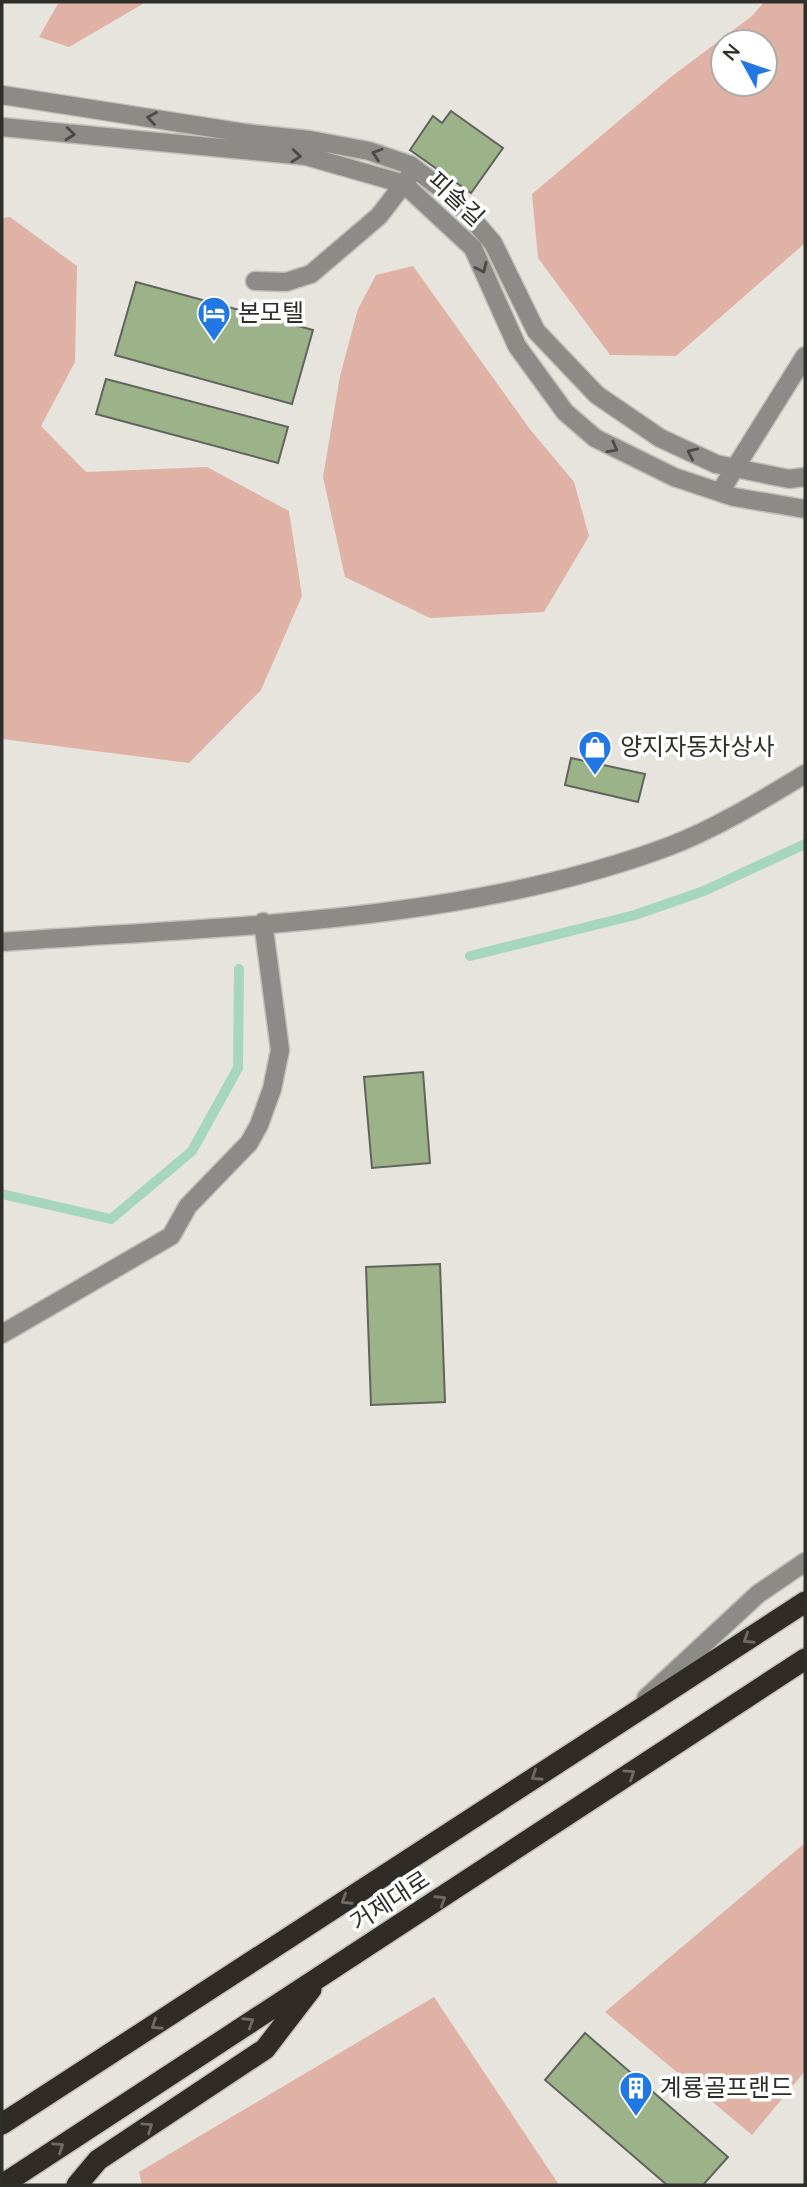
<svg xmlns="http://www.w3.org/2000/svg" width="807" height="2187" font-family="Lato,'Noto Sans KR',sans-serif">
	<rect width="100%" height="100%" fill="#e6e4dd"/>
	<path fill="#dfb2a5" fill-rule="evenodd" d="M59 2H146L69 47 39 37Z
		M764 2H805V243L676 356 610 355 538 258 532 194 671 77 752 16ZM765 42V84H723V42Z
		M10 217 77 266 75 362 41 426 86 472 207 467 289 511 302 596 261 690 189 763 2 739V218Z
		M413 266 529 428 574 482 589 536 544 612 430 618 345 577 323 477 340 376 358 309 376 275Z
		M805 1843V2071L752 2135 605 2012Z
		M434 1997 559 2185H142L139 2172Z"/>
	<g fill="none" stroke-linecap="round" stroke-linejoin="round">
		<path stroke="#a6d6bd" stroke-width="10" d="M470 956 635 915 704 891 805 844
			M2 1194 111 1219 192 1151 238 1068 239 969"/>
	</g>
	<path fill="#9cb289" stroke="#61645e" stroke-width="2" d="M451 111 503 148 471 193 410 150 433 116 442 123Z
		M136 282 313 330 292 404 115 355Z
		M106 379 288 427 278 463 96 414Z
		M571 758 645 774 638 802 565 785Z
		M423 1072 430 1163 372 1168 364 1077Z
		M440 1264 445 1402 371 1405 366 1267Z
		M585 2033 728 2157 703 2185H667L545 2080Z"/>
	<g fill="none" stroke-linecap="round" stroke-linejoin="round">
		<defs>
			<path id="minor" d="M2 95 245 133 310 140 369 151 410 165 455 199 493 243 536 331 597 395 660 438 716 464 789 479 805 477
				M2 127 306 156 404 184 473 248 517 346 565 412 595 438 674 477 734 497 805 509
				M255 281 286 282 311 274 379 216 409 177
				M720 492 805 356
				M2 942C221 926 462 924 670 846 717 828 762 800 805 774
				M2 1334 171 1236 188 1206 249 1143 259 1125 272 1089 280 1050 263 922
				M646 1698 758 1594 805 1562"/>
			<path id="highway" d="M2 2124 805 1602
				M2 2185 805 1659
				M77 2185 98 2160 265 2049 311 1989"/>
		</defs>
		<use href="#minor" stroke="#c1c0b9" stroke-width="21"/>
		<use href="#highway" stroke="#c1c0b9" stroke-width="24"/>
		<use href="#minor" stroke="#8d8b88" stroke-width="18"/>
		<use href="#highway" stroke="#302b26" stroke-width="21"/>
	</g>
	<defs><path id="oneway-chevron" d="M-2-3.5L2.5 0L-2 3.5" fill="none" stroke-width="1.6" stroke-linecap="round" stroke-linejoin="round" transform="scale(1.75)"/></defs>
	<g stroke="#4a4a47">
		<use href="#oneway-chevron" transform="translate(152 118) rotate(-171)"/>
		<use href="#oneway-chevron" transform="translate(70 134) rotate(6)"/>
		<use href="#oneway-chevron" transform="translate(377 154) rotate(-162)"/>
		<use href="#oneway-chevron" transform="translate(296 156) rotate(5)"/>
		<use href="#oneway-chevron" transform="translate(482 268) rotate(65)"/>
		<use href="#oneway-chevron" transform="translate(613 448) rotate(29)"/>
		<use href="#oneway-chevron" transform="translate(692 453) rotate(-155)"/>
	</g>
	<g stroke="#6e6b67">
		<use href="#oneway-chevron" transform="translate(748 1639) rotate(147)"/>
		<use href="#oneway-chevron" transform="translate(630 1774) rotate(-34)"/>
		<use href="#oneway-chevron" transform="translate(536 1776) rotate(147)"/>
		<use href="#oneway-chevron" transform="translate(346 1900) rotate(147)"/>
		<use href="#oneway-chevron" transform="translate(441 1900) rotate(-33)"/>
		<use href="#oneway-chevron" transform="translate(249 2022) rotate(-33)"/>
		<use href="#oneway-chevron" transform="translate(156 2025) rotate(147)"/>
		<use href="#oneway-chevron" transform="translate(148 2127) rotate(-34)"/>
		<use href="#oneway-chevron" transform="translate(59 2147) rotate(-34)"/>
	</g>
	<defs>
		<symbol id="hotel-pin" viewBox="-11 -11 22 30"><path d="M0 17L-7.5 6A9.5 9.5 0 1 1 7.5 6Z" fill="#2178e2" stroke="#fff"/><path d="M-6-4.5h1.5V1H6V5H4.5V3h-9V5H-6ZM-4 0a1.8 1.8 0 1 1 3.6 0ZM.5 0V-2.5h3Q6-2.5 6 0Z" fill="#fff"/></symbol>
		<symbol id="shop-pin" viewBox="-11 -11 22 30"><path d="M0 17L-7.5 6A9.5 9.5 0 1 1 7.5 6Z" fill="#2178e2" stroke="#fff"/><path d="M-5-2.5h2.3a2.7 3.5 0 0 1 5.4 0H5L5.5 6h-11ZM-1.5-2.5h3a1.5 2.3 0 0 0-3 0Z" fill="#fff"/></symbol>
		<symbol id="building-pin" viewBox="-11 -11 22 30"><path d="M0 17L-7.5 6A9.5 9.5 0 1 1 7.5 6Z" fill="#2178e2" stroke="#fff"/><path d="M-4-6H4V6H1V3H-1V6H-4ZM-2.5-4.3h1.7v1.8h-1.7ZM.8-4.3h1.7v1.8H.8ZM-2.5-1h1.7V.8h-1.7ZM.8-1h1.7V.8H.8Z" fill="#fff"/></symbol>
	</defs>
	<g fill-rule="evenodd">
		<use href="#hotel-pin" x="195" y="294" width="38" height="52"/>
		<use href="#shop-pin" x="576" y="728" width="38" height="52"/>
		<use href="#building-pin" x="617" y="2069" width="38" height="52"/>
	</g>
	<g text-anchor="middle" stroke-width="7" stroke-linejoin="round" paint-order="stroke">
		<g font-size="24" fill="#2e2e2b" stroke="#fff">
			<text transform="translate(456 199) rotate(43)" y="8">피솔길</text>
			<text transform="translate(390 1901) rotate(-33)" y="8">거제대로</text>
		</g>
		<g font-size="24" fill="#2e2e2b" stroke="#fff" text-anchor="start">
			<text x="238" y="321">본모텔</text>
			<text x="620" y="755">양지자동차상사</text>
			<text x="660" y="2096">계룡골프랜드</text>
		</g>
	</g>
	<rect width="807" height="2187" fill="none" stroke="#2e2e2b" stroke-width="7"/>
	<g transform="translate(744 63) rotate(310)"><circle r="33" fill="#ffffff" stroke="#ababaa" stroke-width="2"/>
	<path d="M0-5L12 26L0 18L-12 26Z" fill="#2178e2"/>
	<text y="-10" font-size="19" font-weight="bold" text-anchor="middle" fill="#2e2e2b">N</text>
	</g>
</svg>
